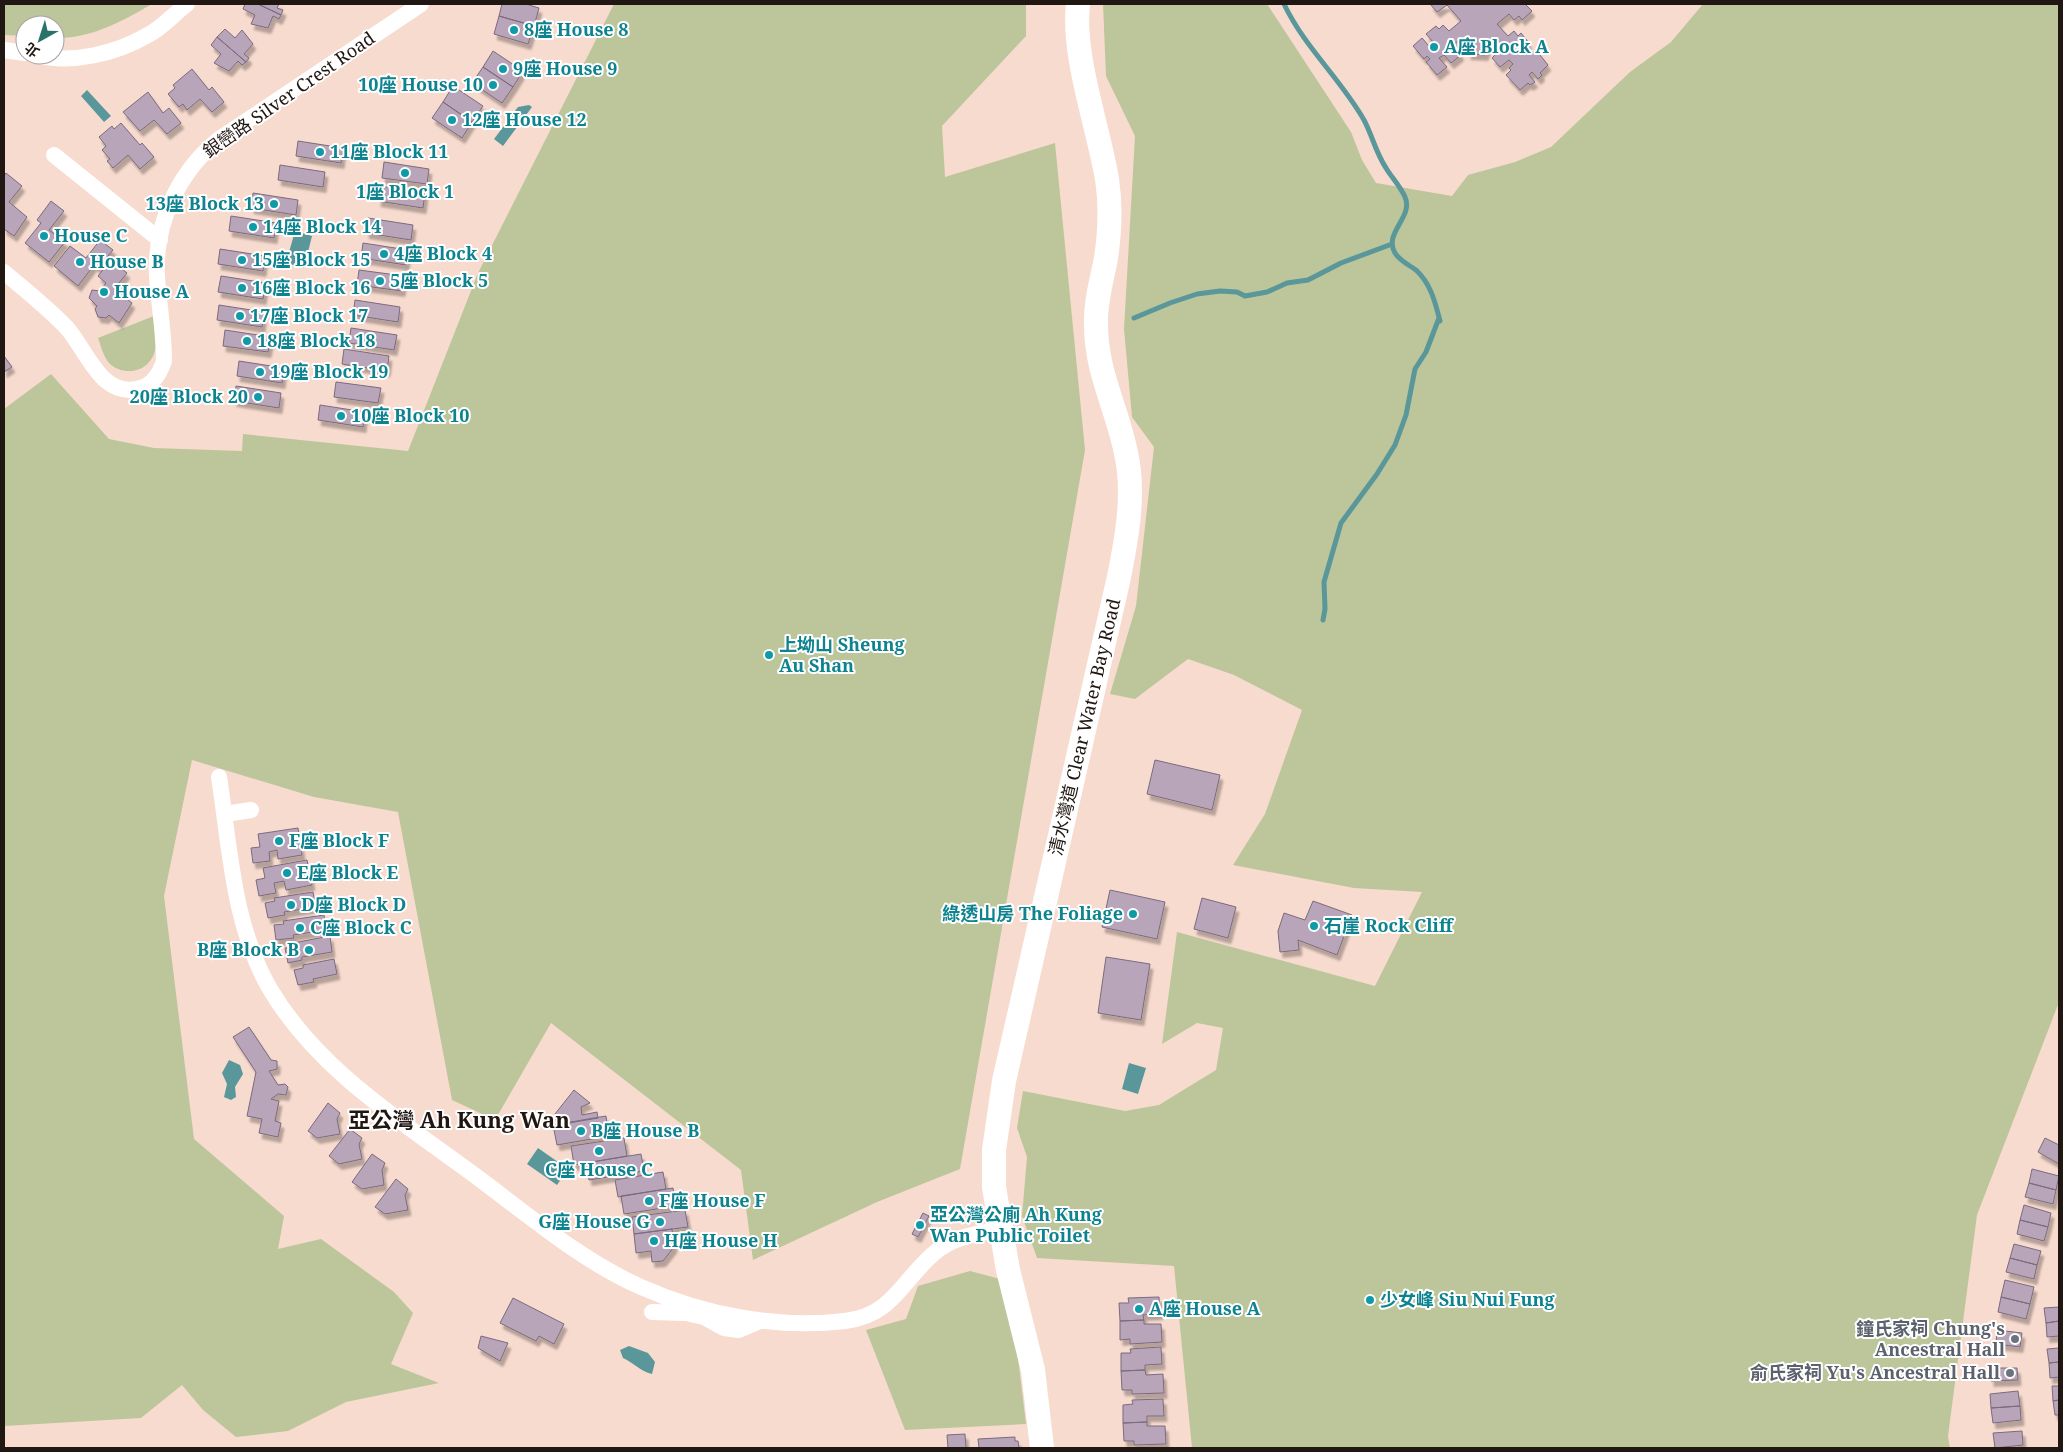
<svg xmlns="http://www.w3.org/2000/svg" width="2063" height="1452" font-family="'Noto Serif','Noto Sans TC',serif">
	<defs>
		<filter id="shadow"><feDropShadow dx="3" dy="5.5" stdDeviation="1" flood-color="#0004"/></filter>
	</defs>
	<rect width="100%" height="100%" fill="#f8dbcf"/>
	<path fill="#bcc69a" d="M4 4H152C123 21 90 39 55 38V25H25V36L4 35Z
		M614 4H1026V36L942 126 945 177 1055 143 1085 450 960 1169 877 1202 753 1260 741 1170 551 1023 495 1120 452 1100 398 812 314 797 192 760 164 896 194 1139 284 1216 278 1249 321 1239 394 1292 413 1313 391 1364 439 1383 346 1402 288 1431 236 1437 203 1410 182 1385 141 1418 4 1426V409L51 374 109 439 154 448 242 451 243 434 408 451 478 273Z
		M1103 4H1267L1351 132 1362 160 1376 183 1452 196 1468 175 1515 162 1551 147 1630 72 1671 42 1703 4H2059V1002L1977 1215 1948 1436 1950 1448H1192L1174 1266 1037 1258 1022 1216 1027 1157 1017 1128 1023 1091 1125 1111 1159 1105 1216 1070 1223 1028 1197 1023 1162 1044 1177 932 1375 986 1422 892 1354 888 1233 865 1265 814 1302 710 1234 675 1188 659 1135 699 1110 694 1136 606 1154 447 1132 417 1124 329 1135 136 1106 76Z
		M154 316C155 329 159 347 152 358 143 374 121 375 109 363 103 356 101 346 98 338Z
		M970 1271 1000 1279 1017 1350 1026 1424 905 1430 866 1330 906 1319 918 1286Z"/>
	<path fill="#5a979a" d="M87 90 111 116 104 122 81 96Z
		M529 105 532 107 503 146 494 139 518 107Z
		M295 231 312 236 304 268 286 263Z
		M229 1060 240 1065 243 1074 235 1087 236 1097 231 1100 224 1097 227 1084 222 1073Z
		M1129 1063 1146 1068 1138 1094 1122 1089Z
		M538 1148 568 1169 557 1185 527 1164Z
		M629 1346 648 1353 655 1362 652 1374C640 1371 634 1363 623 1358L620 1350Z"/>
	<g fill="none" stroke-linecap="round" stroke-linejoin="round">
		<path stroke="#5a979a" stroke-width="5" d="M1284 4C1305 48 1340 78 1364 120 1372 135 1376 153 1386 168 1392 178 1400 186 1405 197 1414 217 1383 233 1395 253 1400 261 1409 265 1416 270 1431 284 1435 302 1440 321
			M1134 318 1170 303 1197 294 1220 291 1237 292 1245 296 1267 292 1287 283 1308 280 1341 263 1392 244
			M1323 620 1325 609 1324 582 1341 523 1377 474 1395 445 1406 415 1415 369 1426 352 1439 318"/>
	</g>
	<path fill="#b8a5ba" stroke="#7b6a7d" filter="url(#shadow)" d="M245 4H258L281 15 279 19 273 16 268 28 251 24 255 15 243 9Z
		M258 4H279L277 8 283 10 281 15Z
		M502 4H526L539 8 534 26 499 16Z
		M1430 4H1525L1532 11 1522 20 1519 16 1514 20 1509 14 1497 24 1508 36 1514 31 1518 36 1521 33 1529 43 1520 50 1524 55 1528 51 1531 54 1536 50 1548 65 1540 73 1542 75 1538 79 1532 72 1529 75 1535 82 1530 85 1528 83 1520 90 1506 75 1511 70 1509 68 1513 64 1509 60 1500 67 1492 58 1501 49 1497 45 1489 44 1485 55 1468 54 1469 47H1466V42L1458 41 1453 45 1461 55 1451 63 1444 55 1439 58 1447 67 1437 75 1426 62 1430 59 1427 56 1424 59 1413 46 1422 38 1429 46 1434 43 1426 34 1436 26 1439 29 1443 25 1449 31 1461 21 1447 5 1437 12Z
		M499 16 534 26 528 44 494 34Z
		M225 29 235 38 242 30 253 44 244 54 249 58 246 62 217 37Z
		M217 37 246 62 242 65 238 61 229 71 214 63 221 54 211 45Z
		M493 51 523 71 513 87 483 67Z
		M483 67 513 87 502 103 472 83Z
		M192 69 209 90 212 87 224 102 212 112 200 99 187 110 183 104 179 107 168 94 175 88 173 85Z
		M453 86 483 106 472 122 443 102Z
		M148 92 163 113 169 108 181 123 167 134 154 120 140 131 123 112Z
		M443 102 472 122 462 138 432 118Z
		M121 123 140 145 142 143 154 157 140 169 128 155 113 168 107 161 110 159 102 150 106 146 99 137 112 126 114 129Z
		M298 141 343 148 341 163 296 156Z
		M384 162 429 169 427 184 382 178Z
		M280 165 325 172 323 187 278 180Z
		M6 173 22 186 9 202 27 217 14 236 4 229V176Z
		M380 186 425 193 423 208 378 201Z
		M253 193 298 200 296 215 251 208Z
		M51 201 64 211 49 230 65 242 49 262 25 243 41 223 37 220Z
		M231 216 276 223 274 238 229 231Z
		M368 218 413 225 411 240 366 233Z
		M100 240 113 250 98 268 94 265 78 286 54 266 70 246 86 258Z
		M363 243 408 250 406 265 361 258Z
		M220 249 265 256 263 271 218 264Z
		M111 260 127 273 114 289 132 303 119 323 109 315 106 318 98 317 95 309 97 306 89 298 92 290 100 291 106 283 98 276Z
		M359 270 404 276 402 291 357 285Z
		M221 276 266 283 263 299 218 292Z
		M355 300 400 307 398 322 353 315Z
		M219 305 264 312 262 327 217 320Z
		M351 328 397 335 394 350 349 343Z
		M225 330 271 337 268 352 223 346Z
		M344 349 389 356 387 371 342 364Z
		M4 356 12 367 4 372Z
		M239 361 284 368 282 383 237 376Z
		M336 382 381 388 378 403 334 397Z
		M236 386 281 393 279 408 234 401Z
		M320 405 365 412 363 427 318 420Z
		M1155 760 1220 775 1212 810 1147 794Z
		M298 828 302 855 278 859 277 850 269 852 270 861 253 863 251 848 260 847 258 834Z
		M307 860 312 885 286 890 284 881 274 883 276 893 259 896 256 880 265 878 263 868Z
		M1110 890 1165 902 1157 939 1102 927Z
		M313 892 316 907 284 912 285 915 268 918 265 903 275 901 274 898Z
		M1202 898 1236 907 1228 938 1194 929Z
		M1313 901 1352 915 1337 955 1298 940 1299 950 1280 952 1278 931 1284 913 1305 920Z
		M324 915 326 930 293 935 294 938 276 940 274 925 284 924 283 921Z
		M330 936 332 952 302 957V960L288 963 285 948 294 947 293 943Z
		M1106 957 1150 964 1141 1020 1098 1013Z
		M334 959 337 974 313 979 314 982 298 985 294 970 303 968V965Z
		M249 1027 271 1060 277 1061V1069L269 1071 278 1085 285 1084 288 1087 286 1095 278 1094 271 1099 279 1101 275 1121 281 1123 278 1137 259 1133 262 1119 247 1116 256 1072 233 1037Z
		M574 1090 590 1103 581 1107 582 1115 597 1112 598 1118 557 1125 555 1114Z
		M328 1103 340 1113 337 1119 340 1134 317 1138 308 1131Z
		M606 1116 609 1136 557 1145 553 1125Z
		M350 1129 362 1138 359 1144 362 1159 339 1164 329 1156Z
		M624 1138 627 1156 574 1165 571 1146Z
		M2045 1138 2059 1145V1164L2038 1152Z
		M372 1154 385 1163 382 1170 384 1185 362 1189 352 1182Z
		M641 1154 644 1171 589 1180 586 1163Z
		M2032 1169 2059 1176 2056 1190 2029 1183Z
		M663 1172 666 1189 618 1197 615 1180Z
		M396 1179 408 1189 405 1195 408 1210 385 1214 375 1207Z
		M2029 1183 2056 1190 2053 1204 2025 1197Z
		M673 1188 676 1206 624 1214 621 1196Z
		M2024 1205 2051 1213 2048 1227 2020 1220Z
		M685 1210 688 1227 634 1234 632 1217Z
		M923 1213 929 1216 918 1237 912 1234Z
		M2020 1220 2048 1227 2044 1241 2017 1234Z
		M672 1229 674 1247 663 1261 652 1262 651 1251 636 1253 634 1234Z
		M2014 1244 2041 1251 2037 1265 2010 1258Z
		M2010 1258 2037 1265 2034 1279 2006 1272Z
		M2005 1280 2034 1287 2030 1304 2001 1297Z
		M1159 1297 1160 1314 1143 1315 1144 1320 1120 1321 1119 1303H1129L1128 1298Z
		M2001 1297 2030 1304 2026 1319 1998 1312Z
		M513 1298 564 1324 554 1344 539 1336 536 1341 500 1323Z
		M2059 1307V1321L2046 1323 2044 1308Z
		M1144 1320V1324H1161L1162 1342 1130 1344V1339L1120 1340V1321Z
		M2059 1321V1336L2047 1337 2046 1323Z
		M1997 1330 2022 1333 2020 1347 1996 1344Z
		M481 1336 508 1343 500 1361 478 1348Z
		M1161 1347 1162 1364 1145 1365V1370L1121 1371V1353H1131L1130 1349Z
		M2059 1348V1362L2049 1363 2047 1349Z
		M2059 1362V1377L2050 1378 2049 1363Z
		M1991 1368H2017L2018 1380 1991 1381Z
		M1145 1370 1146 1375 1163 1374 1164 1393 1132 1394V1390H1122L1121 1371Z
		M2052 1386H2059V1400L2053 1401Z
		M2018 1391 2020 1406 1991 1408 1990 1394Z
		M1163 1399 1164 1416H1147V1422L1123 1423V1405L1133 1404 1132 1400Z
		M2059 1400V1415H2055L2053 1401Z
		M2020 1406 2021 1420 1993 1423 1991 1408Z
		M1147 1422V1426H1165L1166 1444 1134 1445V1441H1124L1123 1423Z
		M2022 1431 2023 1445 1995 1448 1993 1433Z
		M965 1434 966 1448H948L947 1435Z
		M1015 1437V1441H1018L1019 1448H979L978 1439Z"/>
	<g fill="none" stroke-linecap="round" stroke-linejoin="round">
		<path stroke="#fff" stroke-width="16" d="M4 50 25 53
			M36 55C72 64 115 54 148 35 162 28 174 14 187 4
			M54 155 160 240
			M4 272C25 290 48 308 67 328 88 352 102 400 141 388 154 384 160 373 164 361 164 333 159 305 157 277 154 224 178 173 218 140L421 4
			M219 777C230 848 233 926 270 989 319 1072 406 1124 481 1180 532 1218 582 1261 641 1287 704 1315 776 1329 845 1321 895 1315 903 1277 938 1250 956 1236 978 1234 1000 1229
			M225 814 251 810
			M652 1312 686 1313 704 1317 724 1328 739 1330 760 1321"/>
		<path stroke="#fff" stroke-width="24" d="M1042 1448 1033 1370 1008 1270 994 1187V1150L1004 1081 1119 577C1127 537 1135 493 1126 453 1117 408 1096 372 1096 325 1095 302 1102 280 1106 258 1110 231 1111 205 1107 179 1098 126 1072 55 1078 4"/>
	</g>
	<g fill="#0f9aa8" stroke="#fff" stroke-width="2">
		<circle cx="514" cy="30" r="5"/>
		<circle cx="1434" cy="47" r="5"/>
		<circle cx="503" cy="69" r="5"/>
		<circle cx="493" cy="85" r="5"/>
		<circle cx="452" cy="120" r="5"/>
		<circle cx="320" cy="152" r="5"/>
		<circle cx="405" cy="173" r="5"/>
		<circle cx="274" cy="204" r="5"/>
		<circle cx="253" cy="227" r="5"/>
		<circle cx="44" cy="236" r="5"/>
		<circle cx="384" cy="254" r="5"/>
		<circle cx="242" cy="260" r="5"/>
		<circle cx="80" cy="262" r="5"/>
		<circle cx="380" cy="281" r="5"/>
		<circle cx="242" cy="288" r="5"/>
		<circle cx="104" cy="292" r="5"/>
		<circle cx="240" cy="316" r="5"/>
		<circle cx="247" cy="341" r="5"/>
		<circle cx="260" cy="372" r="5"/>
		<circle cx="258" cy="397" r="5"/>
		<circle cx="341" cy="416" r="5"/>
		<circle cx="769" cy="655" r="5"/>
		<circle cx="279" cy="841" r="5"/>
		<circle cx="287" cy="873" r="5"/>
		<circle cx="291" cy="905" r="5"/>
		<circle cx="1133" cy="914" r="5"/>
		<circle cx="1314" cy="926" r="5"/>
		<circle cx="300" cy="928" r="5"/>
		<circle cx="309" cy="950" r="5"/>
		<circle cx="581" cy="1131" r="5"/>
		<circle cx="599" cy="1151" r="5"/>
		<circle cx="649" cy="1201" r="5"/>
		<circle cx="660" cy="1222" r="5"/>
		<circle cx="920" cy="1225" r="5"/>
		<circle cx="654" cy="1241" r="5"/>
		<circle cx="1370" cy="1300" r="5"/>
		<circle cx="1139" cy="1309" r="5"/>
	</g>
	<g fill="#6b7280" stroke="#fff" stroke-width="2">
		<circle cx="2015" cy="1339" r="5"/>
		<circle cx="2010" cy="1373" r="5"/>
	</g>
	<g text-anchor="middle" stroke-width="4" stroke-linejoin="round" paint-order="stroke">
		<g font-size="18" font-weight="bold" fill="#0d838f" stroke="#fff" text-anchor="start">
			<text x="524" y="36">8座 House 8</text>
			<text x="1444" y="53">A座 Block A</text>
			<text x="513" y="75">9座 House 9</text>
			<text x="483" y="91" text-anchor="end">10座 House 10</text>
			<text x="462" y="126">12座 House 12</text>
			<text x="330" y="158">11座 Block 11</text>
			<text x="405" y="198" text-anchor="middle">1座 Block 1</text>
			<text x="264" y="210" text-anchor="end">13座 Block 13</text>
			<text x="263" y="233">14座 Block 14</text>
			<text x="54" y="242">House C</text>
			<text x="394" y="260">4座 Block 4</text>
			<text x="252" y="266">15座 Block 15</text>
			<text x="90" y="268">House B</text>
			<text x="390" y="287">5座 Block 5</text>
			<text x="252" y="294">16座 Block 16</text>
			<text x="114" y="298">House A</text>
			<text x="250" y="322">17座 Block 17</text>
			<text x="257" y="347">18座 Block 18</text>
			<text x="270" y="378">19座 Block 19</text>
			<text x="248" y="403" text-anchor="end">20座 Block 20</text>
			<text x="351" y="422">10座 Block 10</text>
			<text x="779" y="651">上坳山 Sheung<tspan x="779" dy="21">Au Shan</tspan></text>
			<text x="289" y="847">F座 Block F</text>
			<text x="297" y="879">E座 Block E</text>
			<text x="301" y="911">D座 Block D</text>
			<text x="1123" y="920" text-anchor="end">綠透山房 The Foliage</text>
			<text x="1324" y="932">石崖 Rock Cliff</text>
			<text x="310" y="934">C座 Block C</text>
			<text x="299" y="956" text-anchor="end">B座 Block B</text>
			<text x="591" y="1137">B座 House B</text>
			<text x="599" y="1176" text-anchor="middle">C座 House C</text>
			<text x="659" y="1207">F座 House F</text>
			<text x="930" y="1221">亞公灣公廁 Ah Kung<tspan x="930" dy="21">Wan Public Toilet</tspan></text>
			<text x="650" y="1228" text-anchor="end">G座 House G</text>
			<text x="664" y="1247">H座 House H</text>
			<text x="1380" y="1306">少女峰 Siu Nui Fung</text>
			<text x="1149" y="1315">A座 House A</text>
		</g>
		<g font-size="18" fill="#201612" stroke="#fff">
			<text transform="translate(289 95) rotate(-35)" y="6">銀巒路 Silver Crest Road</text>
			<text transform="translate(1085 727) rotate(-77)" y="6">清水灣道 Clear Water Bay Road</text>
		</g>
		<g font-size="18" font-weight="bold" fill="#5b616d" stroke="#fff" text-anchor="end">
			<text x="2005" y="1335">鐘氏家祠 Chung's<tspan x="2005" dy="21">Ancestral Hall</tspan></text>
			<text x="2000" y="1379">俞氏家祠 Yu's Ancestral Hall</text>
		</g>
		<g font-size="22" font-weight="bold" fill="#201612" stroke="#fff">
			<text x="459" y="1128">亞公灣 Ah Kung Wan</text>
		</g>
	</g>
	<rect width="2063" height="1452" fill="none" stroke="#201612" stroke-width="10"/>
	<g transform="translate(40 40) rotate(219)"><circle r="24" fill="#ffffff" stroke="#a6a2a0"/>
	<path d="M0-4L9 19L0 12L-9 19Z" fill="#2a736c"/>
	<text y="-8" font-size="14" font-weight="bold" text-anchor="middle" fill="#201612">北</text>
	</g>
</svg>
